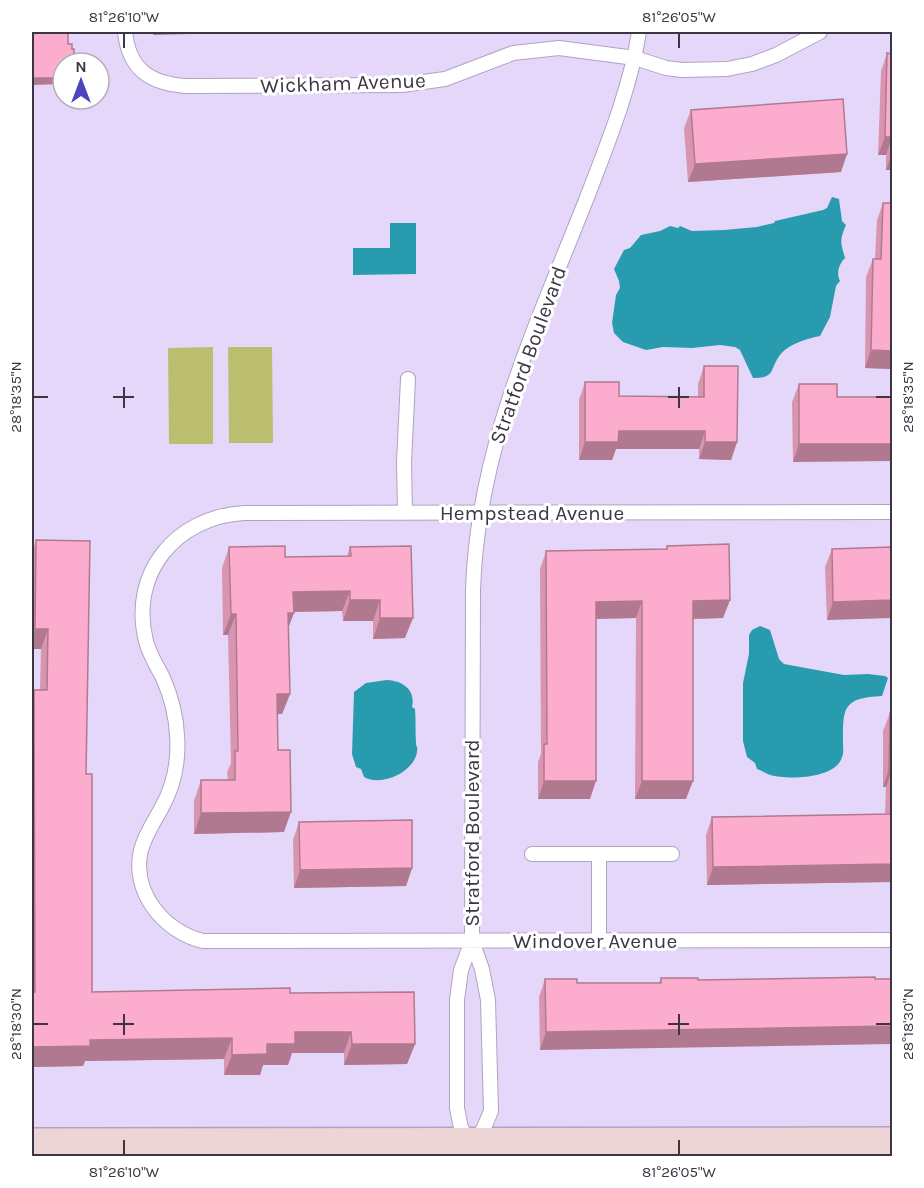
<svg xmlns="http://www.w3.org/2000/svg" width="924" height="1188" font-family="Karla,sans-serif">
	<rect width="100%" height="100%" fill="#e5d7f9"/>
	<path fill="#bbbe6e" d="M213 347V444H169L168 348Z
		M272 347 273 443H229L228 347Z"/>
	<path fill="#299baf" d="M832 197 839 199 842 221 846 225C839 241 841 243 845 258 839 264 836 273 840 281L836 286 830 317 820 336C808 338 787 345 780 355 769 370 776 378 753 378L740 350 735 347 720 345 692 348 663 347 646 350 623 342 614 333 612 323 616 295 620 288 619 281 614 269 624 250 630 248 641 235 660 231 670 226 678 228 680 226 692 231 724 230 757 227 774 223 775 221 823 210 827 208Z
		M390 223H416V274L353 275V248H390Z
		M760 626 770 630 779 659 784 664 844 675 868 674 885 676 888 678 882 696C842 698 843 708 843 743 843 747 844 753 842 757 836 779 788 780 770 775 766 773 762 771 757 769L755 763 747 757 743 741V683L749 654V635L752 630Z
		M387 680C403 681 416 690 412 707L415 709C416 720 415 731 416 742 416 750 418 743 417 752 414 772 382 787 364 777L361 769 356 767 352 754 354 692 366 683Z"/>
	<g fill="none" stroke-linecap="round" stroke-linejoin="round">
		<defs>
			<path id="lane" d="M125 32C129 69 149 83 185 86L402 85 445 79 513 53 559 48 635 58 666 68 682 70 727 69 752 64 776 55 820 32
				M892 512 244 513C176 517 129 573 146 641 149 654 157 666 163 678 171 696 176 715 177 735 179 761 174 786 161 809 153 823 145 835 141 850 131 892 164 932 203 941L892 940
				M405 513 404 462 408 379
				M532 854H672
				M599 854V941
				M472 941 461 970 457 1000V1108L461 1128 471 1144 483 1130 491 1111 488 1000 482 969 472 941 473 591C477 450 535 329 586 200 607 145 630 90 639 32"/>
			<path id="secondary" d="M32 1145 892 1144"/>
		</defs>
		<use href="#lane" stroke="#b0a3c2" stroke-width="16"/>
		<use href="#secondary" stroke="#b0a3c2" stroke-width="36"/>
		<use href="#lane" stroke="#fff" stroke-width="14"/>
		<use href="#secondary" stroke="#edd4d5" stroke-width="33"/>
	</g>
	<path fill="#d995b0" d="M887 53 892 54V170H886V155H878L881 71Z
		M691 110 841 172 688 182 684 128Z
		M883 203 892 369 865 368 866 277 873 259H875L877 220Z
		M704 366 737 442 731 460 699 459V449H616L612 460H579V400L585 382 619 396 698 397V384Z
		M799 384H837L793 462 792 402Z
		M36 540 86 774 92 992 290 993 415 1044 407 1064 344 1065V1053H292L288 1065H263L260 1075H224V1059L85 1061 83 1066 32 1067V697L34 690H40L41 649H32V554Z
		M667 546 730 600 723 618 693 619 686 799H635L636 618 596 619 590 799H538V762L541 754 540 569 546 551 666 549Z
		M229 547 285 557 347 556 350 547 405 638 373 639V621H343L342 611 294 612 288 628 290 694 282 714H277L278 750 284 832 194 834V801L201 780H228L227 772 231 763 228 635H223L222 568Z
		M892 547 827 620 825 567 832 549Z
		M890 713H892V882L707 885 706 835 712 817 885 814 886 787H883V731Z
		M299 822 412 868 406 886 294 888 293 840Z
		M661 978H698L540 1050 539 997 545 979 577 983H659Z"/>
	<path fill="#b07990" d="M154 32H261L153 35Z
		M32 78H63V84L32 85Z
		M885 137H892L886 155H878Z
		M892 152V170H886Z
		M847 154 841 172 688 182 695 164Z
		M871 350 892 351V369L865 368Z
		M619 431H705L699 449H616L612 460H579L585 442Z
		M705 442H737L731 460 699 459Z
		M799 444H892V461L793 462Z
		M350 591 342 611 286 612 293 592Z
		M350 600H380L373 621H343Z
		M730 600 723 618 687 619 693 601Z
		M892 600V618L827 620 833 602Z
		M642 601 636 618 590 619 596 602Z
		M288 613H294L286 634Z
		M231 614H236L228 635H223Z
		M380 618H413L405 638 373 639Z
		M35 629H48L41 649H32V638Z
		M277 694H290L282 714H269Z
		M889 769H892L886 787H883Z
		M544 781H596L590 799H538Z
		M642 781H693L686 799H635Z
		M291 812 284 832 194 834 201 813Z
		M892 864V882L707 885 713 867Z
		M412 868 406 886 294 888 300 870Z
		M892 1026V1044L540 1050 546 1032Z
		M295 1032H351L344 1053H292L288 1065H263L260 1075H224L232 1055 267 1044Z
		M232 1038 224 1059 85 1061 83 1066 32 1067V1047L90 1040Z
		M352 1044H415L407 1064 344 1065Z"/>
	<path fill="#fcadcd" stroke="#b07990" stroke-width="1.5" d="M32 32H68V44H72V49H74V63H63V78H32Z
		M887 53 892 54V137H885Z
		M843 99 847 154 695 164 691 110Z
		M883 203H892V351L871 350 873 259H881Z
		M704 366H738L737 442H705V431H619L618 442H585V382H619V396L704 397Z
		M799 384H837V397H892V444H799Z
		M36 540 90 541 86 774H92V992L290 988V993L414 992 415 1044H352L351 1032H295V1044H267V1054L232 1055V1038L90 1040V1046L32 1047V993L35 992 34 690H47L48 629H35Z
		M729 544 730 600 693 601V781H642V601L596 602V781H544V744H547L546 551 667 549V546Z
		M285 546V557L351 556 350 547 411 546 413 618H380V600H350V591L293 592 294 613H288L290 694H277L278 750H290L291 812 201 813V780H235V751H238L236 614H231L229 547Z
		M892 547V600L833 602 832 549Z
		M890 713H892V864L713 867 712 817 892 814V769H889Z
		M412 820V868L300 870 299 822Z
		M875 977V979H892V1026L546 1032 545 979H577V983H661V978H698V980Z"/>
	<path fill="none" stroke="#3c3644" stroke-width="2" d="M124 33V48M679 33V48M124 387V408M679 387V408M33 397H48M113 397H134M668 397H689M876 397H891M124 1014V1035M679 1014V1035M33 1024H48M113 1024H134M668 1024H689M876 1024H891M124 1140V1155M679 1140V1155"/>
	<g text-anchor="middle" stroke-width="6" stroke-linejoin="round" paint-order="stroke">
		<g font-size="21" fill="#3c3644" stroke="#fff">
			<text transform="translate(343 83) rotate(-2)" y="7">Wickham Avenue</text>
			<text transform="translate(528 355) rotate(-70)" y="7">Stratford Boulevard</text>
			<text x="532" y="520">Hempstead Avenue</text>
			<text transform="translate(472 833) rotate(-90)" y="7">Stratford Boulevard</text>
			<text x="595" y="948">Windover Avenue</text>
		</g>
	</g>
	<rect width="924" height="1188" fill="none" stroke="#ffffff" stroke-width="66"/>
	<g transform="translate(81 81)"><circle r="28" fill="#ffffff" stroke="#b1afb4" stroke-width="1.5"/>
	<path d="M0-4.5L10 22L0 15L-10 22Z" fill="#4b46bd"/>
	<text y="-9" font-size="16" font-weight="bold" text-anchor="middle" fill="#3c3644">N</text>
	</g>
	<rect x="33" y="33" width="858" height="1122" fill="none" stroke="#3c3644" stroke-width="2"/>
	<g font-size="15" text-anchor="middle" fill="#3c3644">
		<text x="124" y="22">81°26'10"W</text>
		<text x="679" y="22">81°26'05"W</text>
		<text transform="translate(16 397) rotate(-90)" y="5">28°18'35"N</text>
		<text transform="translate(908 397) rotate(-90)" y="5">28°18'35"N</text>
		<text transform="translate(16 1024) rotate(-90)" y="5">28°18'30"N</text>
		<text transform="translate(908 1024) rotate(-90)" y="5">28°18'30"N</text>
		<text x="124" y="1177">81°26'10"W</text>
		<text x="679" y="1177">81°26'05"W</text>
	</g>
</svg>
